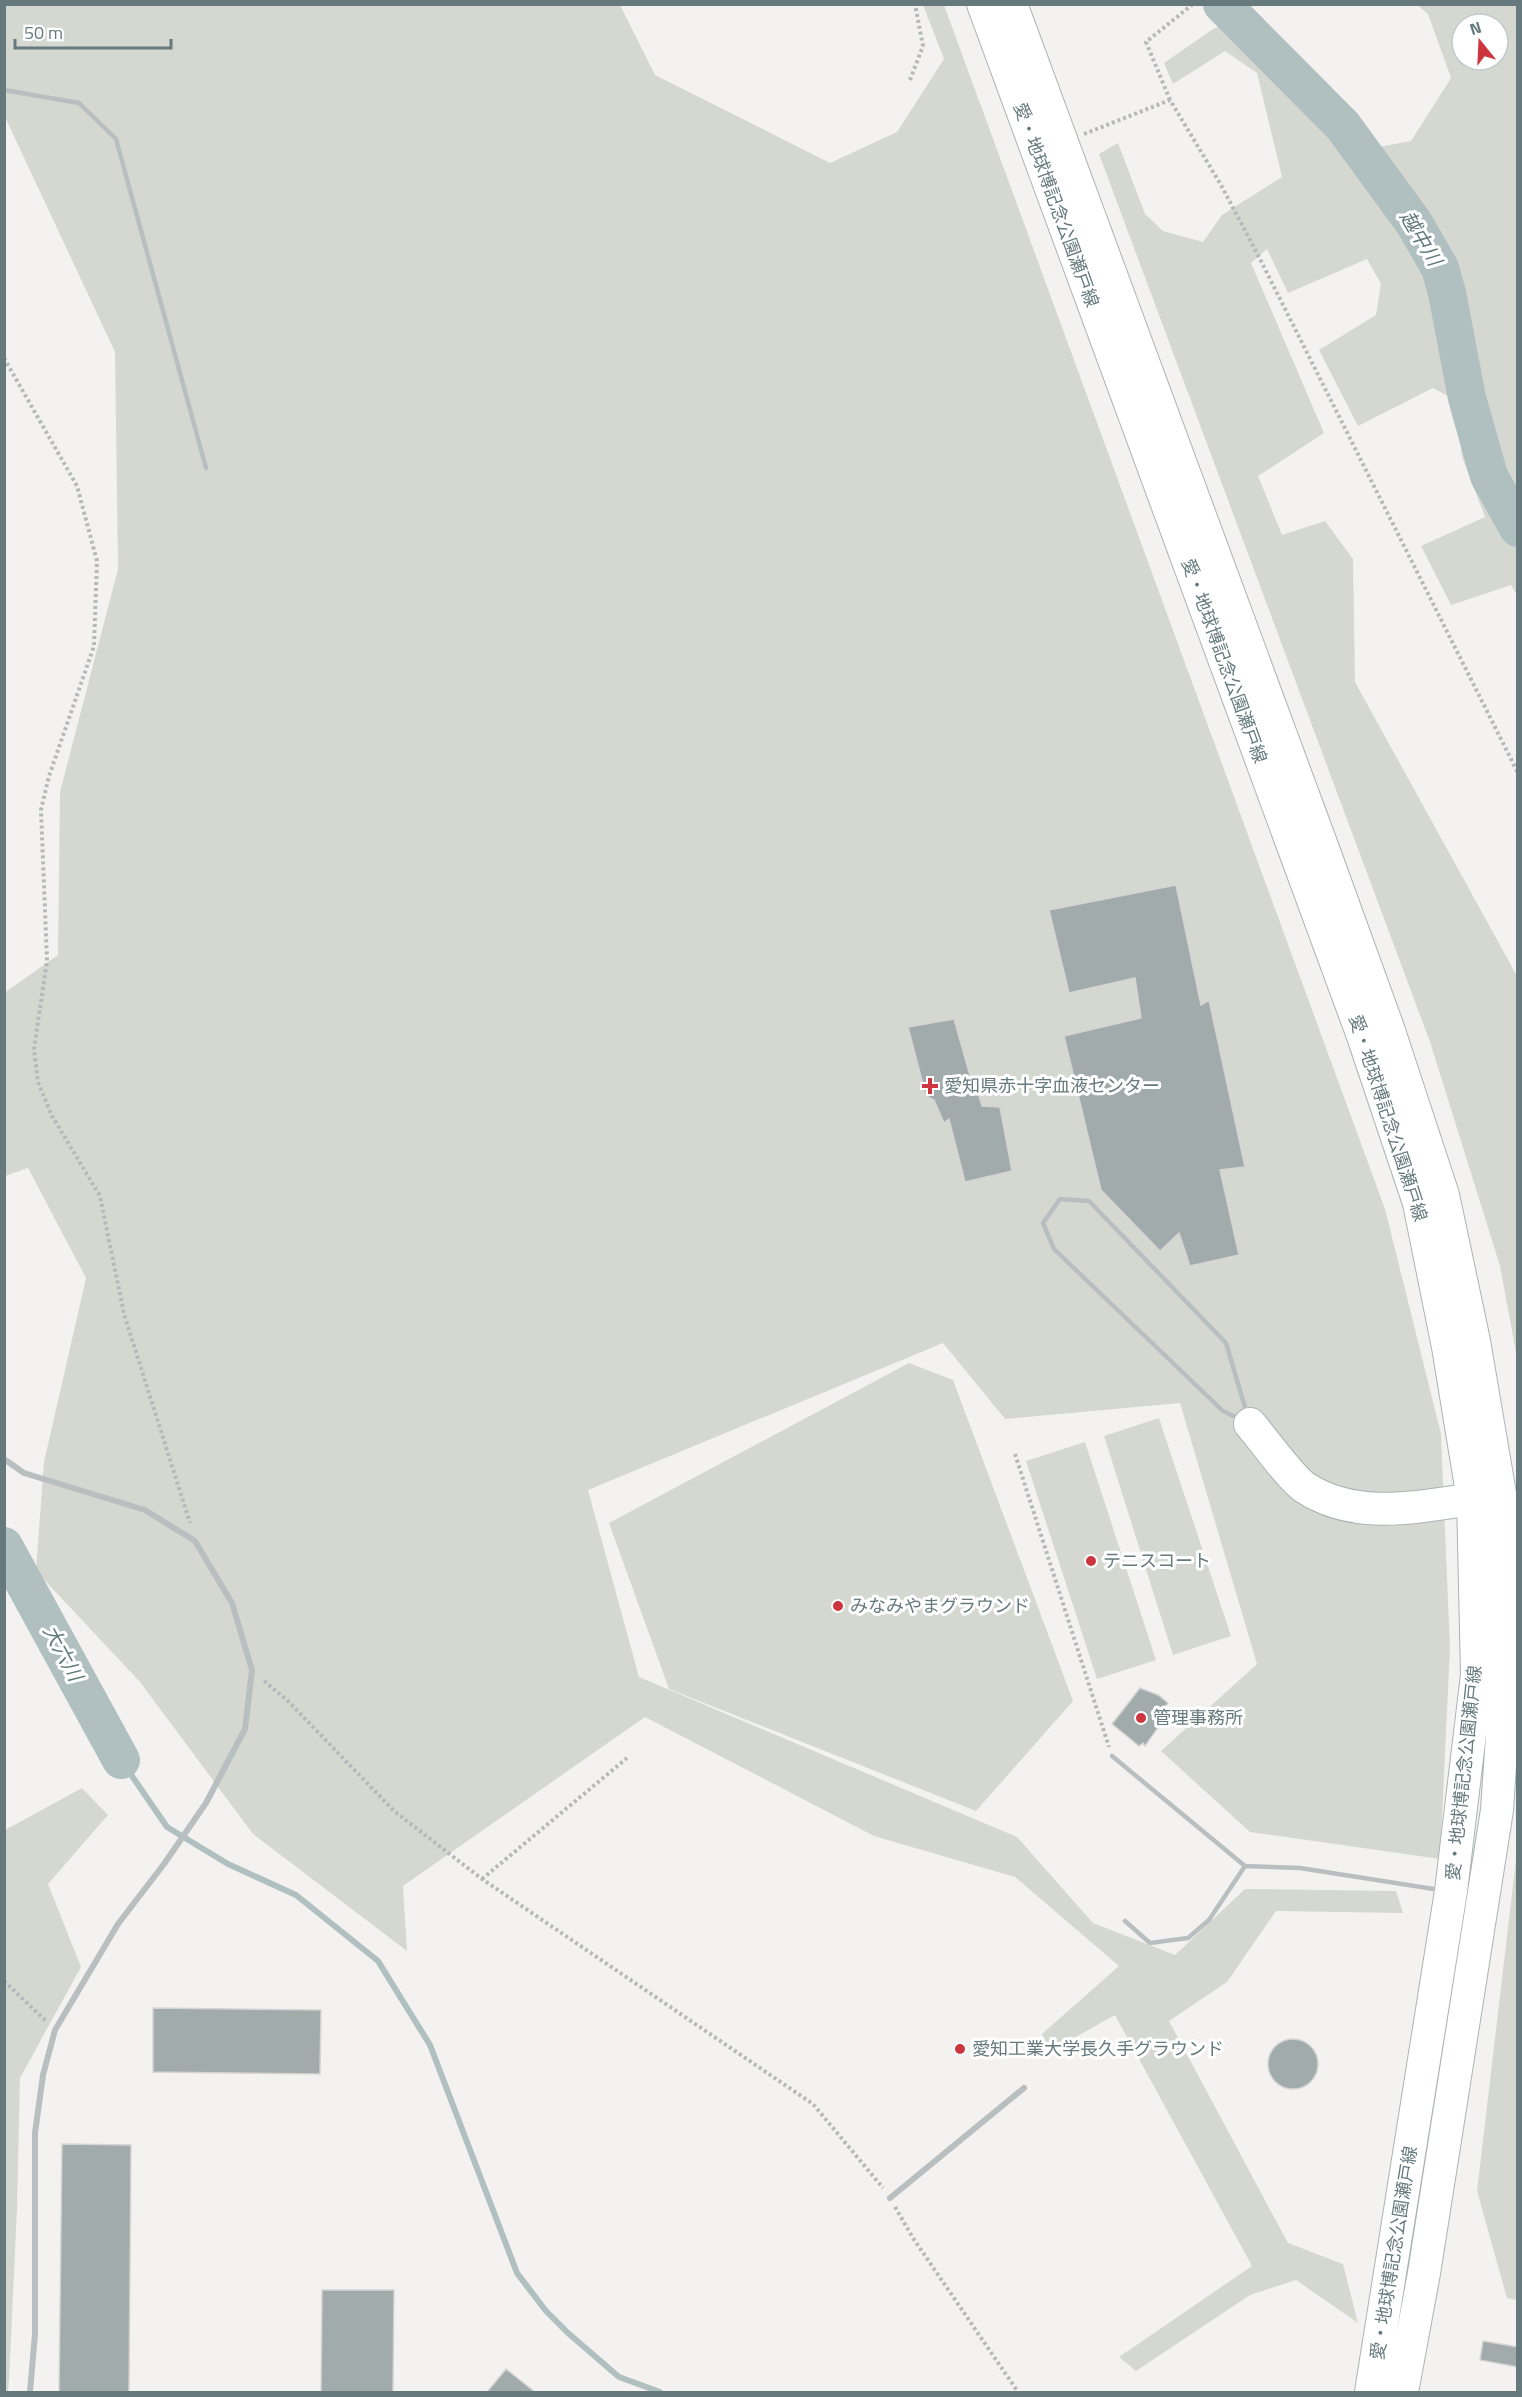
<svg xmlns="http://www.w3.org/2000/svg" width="1522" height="2397" font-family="'Titillium Web','Noto Sans JP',sans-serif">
	<rect width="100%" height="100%" fill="#f3f2f0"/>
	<path fill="#d5d8d0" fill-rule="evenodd" d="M5 5H620L655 75 830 163 897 132 944 59 923 5H944L1385 1209 1441 1434 1450 1648 1440 1859 1250 1832 1161 1751 1257 1664 1180 1403 1005 1419 943 1343 588 1490 639 1677 1017 1837 1093 1923 1175 1955 1245 1889 1396 1891 1403 1913 1276 1911 1227 1982 1169 2021 1288 2243 1343 2264 1358 2323 1296 2280 1250 2295 1136 2371 1119 2357 1252 2266 1115 2015 1051 2051 1042 2034 1119 1966 1015 1877 874 1836 645 1717 403 1886 407 1951 253 1834 140 1682 36 1571 44 1462 86 1278 28 1168 5 1176 4 993 58 955 60 792 118 569 115 352 5 117Z
		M1417 5H1517V595L1511 585 1451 605 1421 546 1485 517 1462 457 1455 400 1433 388 1358 426 1319 350 1376 315 1381 284 1367 259 1288 293 1267 249 1251 263 1324 433 1258 476 1282 535 1325 521 1353 559 1355 682 1517 976V1358L1500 1266 1430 1042 1099 154 1118 143 1145 214 1163 231 1203 242 1222 215 1282 177 1257 73 1225 51 1173 84 1164 63 1213 29 1231 22 1351 152 1411 141 1451 78 1428 14ZM1462 24H1498V60H1462Z
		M909 1363 953 1380 1073 1701 976 1811 669 1689 609 1523Z
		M1159 1418 1231 1636 1173 1655 1104 1436Z
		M1085 1442 1156 1660 1097 1679 1026 1461Z
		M82 1788 108 1815 48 1884 81 1967 20 2078 17 2209 9 2381 8 2392H5V1830Z
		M1517 1851V2300L1507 2298 1477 2191Z"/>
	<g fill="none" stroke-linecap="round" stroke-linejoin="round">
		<path stroke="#b0bfbf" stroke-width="6" d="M121 1760 167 1827 228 1864 296 1895 378 1961 430 2045 517 2273 546 2311 568 2333 619 2377 660 2392"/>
		<path stroke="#b0bfbf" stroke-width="38" d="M1222 4 1343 126 1414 223 1440 268 1447 293 1467 398 1489 476 1518 528
			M4 1546 121 1760"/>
	</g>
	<path fill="#a1abac" stroke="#d5d4d3" stroke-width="1.5" d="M1176 885 1201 1005 1209 1000 1245 1167 1220 1170 1239 1255 1190 1266 1179 1233 1160 1251 1101 1190 1064 1036 1141 1018 1135 978 1069 993 1049 910Z
		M954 1019 973 1086 977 1089 982 1106 1000 1107 1012 1171 965 1182 949 1119 944 1123 934 1100 926 1096 908 1027Z
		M1140 1688 1158 1695 1168 1703 1163 1709 1169 1712 1145 1746 1143 1743 1139 1746 1112 1724Z
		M153 2008 321 2010 320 2074 153 2072Z
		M1268 2064a25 25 0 1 1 50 0a25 25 0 1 1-50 0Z
		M62 2144 131 2145 129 2392H59Z
		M322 2290H394L393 2392H321Z
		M1483 2341 1518 2347V2367L1480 2360Z
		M506 2369 535 2392H487Z"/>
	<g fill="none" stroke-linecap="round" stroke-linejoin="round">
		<defs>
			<path id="secondary" d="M983 4 1363 1036 1419 1203 1448 1347 1473 1499 1477 1675 1451 1891 1371 2392
				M1011 4 1326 857 1388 1028 1443 1195 1474 1341 1500 1494 1505 1579 1506 1677 1497 1810 1424 2273 1402 2392
				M1250 1424C1263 1439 1290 1477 1304 1487 1355 1521 1417 1507 1473 1499"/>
		</defs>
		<use href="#secondary" stroke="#abb3b4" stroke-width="34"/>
		<path stroke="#b5b9ba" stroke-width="4" stroke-dasharray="3 3" stroke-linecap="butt" d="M910 80 923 46 915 4
			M1170 100 1146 42 1193 4
			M1084 134 1170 100 1221 185 1260 259 1518 773
			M4 358 77 486 97 561 94 646 49 776 41 810 47 961 34 1049 38 1082 52 1116 100 1196 124 1314 190 1523
			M1015 1454 1109 1747
			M264 1681 287 1700 394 1811 482 1879 813 2104 883 2188
			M482 1879 627 1758
			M4 1981 47 2022
			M895 2207 913 2238 1018 2392"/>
		<path stroke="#b9bfc0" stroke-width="4.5" d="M4 90 79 103 116 139 206 468
			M1060 1199 1089 1201 1226 1343 1250 1424 1223 1411 1054 1249 1043 1223Z
			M1112 1756 1245 1866 1300 1868 1440 1890
			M1125 1921 1150 1943 1188 1938 1209 1920 1245 1866"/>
		<path stroke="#b9bfc0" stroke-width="6" d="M4 1459 24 1473 145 1510 195 1541 232 1603 252 1670 245 1729 206 1803 164 1864 118 1924 55 2030 43 2075 35 2133V2334L30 2392
			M890 2198 1024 2088"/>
		<use href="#secondary" stroke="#fff" stroke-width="32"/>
	</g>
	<g fill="#cd363f" stroke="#fff" stroke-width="2">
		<path d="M927 1077h6v6h6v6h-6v6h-6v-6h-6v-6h6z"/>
		<circle cx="1091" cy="1561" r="6"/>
		<circle cx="838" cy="1606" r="6"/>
		<circle cx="1141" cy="1718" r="6"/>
		<circle cx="960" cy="2049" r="6"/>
	</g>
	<g text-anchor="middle" stroke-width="6" stroke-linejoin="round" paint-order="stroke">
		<g font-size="18" fill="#667a7d" stroke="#fff">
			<text transform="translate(1056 205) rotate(70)" y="6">愛・地球博記念公園瀬戸線</text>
			<text transform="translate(1224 661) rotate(70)" y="6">愛・地球博記念公園瀬戸線</text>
			<text transform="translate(1388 1118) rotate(72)" y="6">愛・地球博記念公園瀬戸線</text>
			<text transform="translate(1464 1773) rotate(-84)" y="6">愛・地球博記念公園瀬戸線</text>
			<text transform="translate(1394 2253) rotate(-81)" y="6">愛・地球博記念公園瀬戸線</text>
		</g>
		<g font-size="18" fill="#667a7d" stroke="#fff" text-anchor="start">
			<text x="944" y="1092">愛知県赤十字血液センター</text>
			<text x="1103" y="1567">テニスコート</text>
			<text x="850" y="1612">みなみやまグラウンド</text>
			<text x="1153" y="1724">管理事務所</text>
			<text x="972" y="2055">愛知工業大学長久手グラウンド</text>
		</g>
		<g font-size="20" font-style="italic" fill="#627b7b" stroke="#fff">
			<text transform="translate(1421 238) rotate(59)" y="7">越中川</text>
			<text transform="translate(63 1653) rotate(62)" y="7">大六川</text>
		</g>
	</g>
	<rect width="1522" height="2397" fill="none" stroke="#667a7d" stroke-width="12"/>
	<g transform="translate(1480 42) rotate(342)"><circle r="28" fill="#ffffff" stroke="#c2cacb" stroke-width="1.5"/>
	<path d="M0-4.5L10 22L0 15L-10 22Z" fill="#cd363f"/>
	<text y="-9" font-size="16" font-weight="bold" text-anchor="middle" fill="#667a7d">N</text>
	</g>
	<path d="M15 39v9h156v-9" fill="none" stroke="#667a7d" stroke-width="3"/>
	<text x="24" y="39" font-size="18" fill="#667a7d" stroke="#ffffff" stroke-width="4.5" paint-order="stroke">50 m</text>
</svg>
